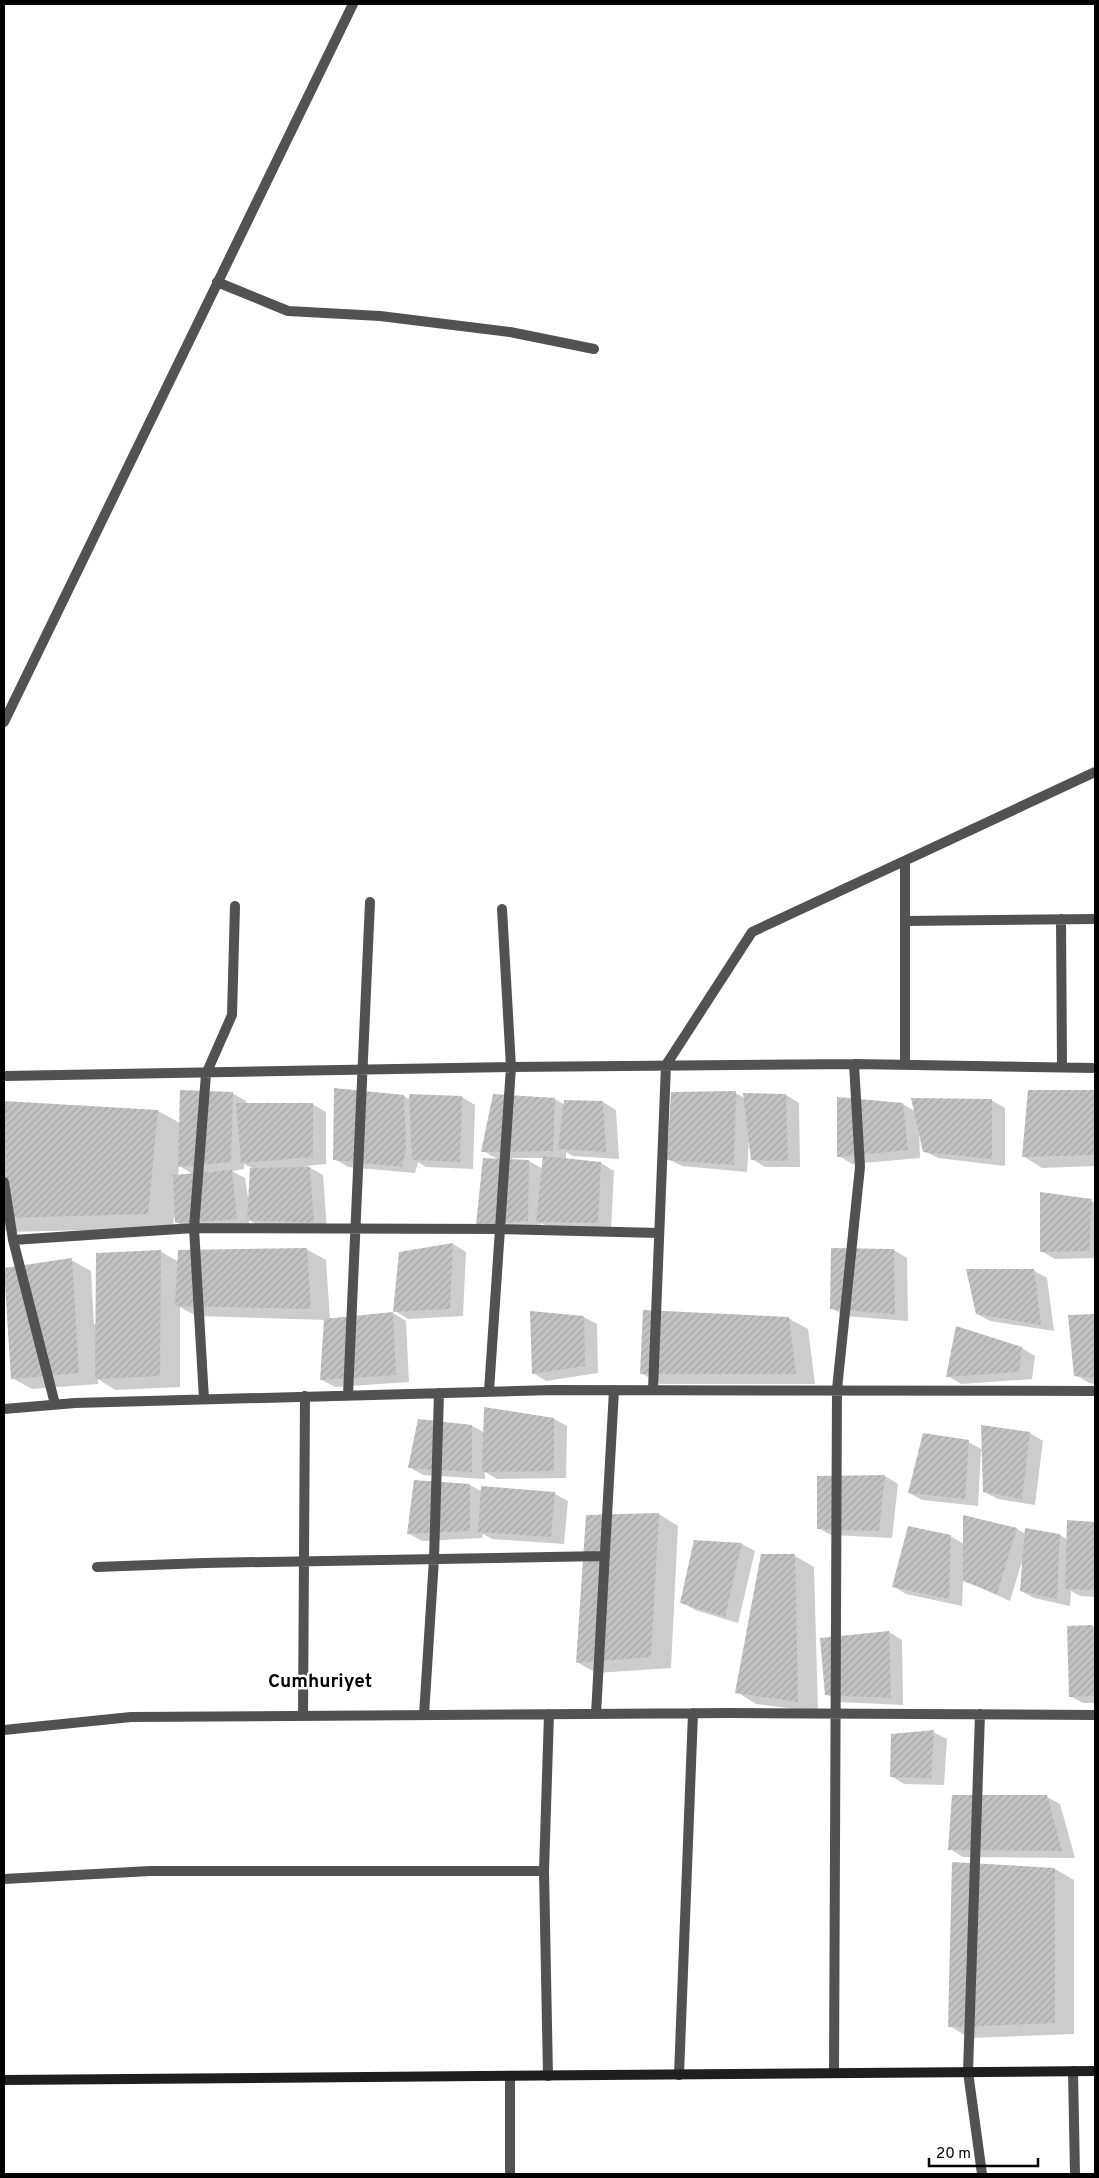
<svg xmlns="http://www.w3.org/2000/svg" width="1099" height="2178" font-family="Overpass,sans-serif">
	<defs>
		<pattern id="building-hatch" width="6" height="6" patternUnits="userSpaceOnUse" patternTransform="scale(1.25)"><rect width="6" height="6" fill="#c2c2c2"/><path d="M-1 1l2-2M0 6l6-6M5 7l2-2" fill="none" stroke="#a5a5a5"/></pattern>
	</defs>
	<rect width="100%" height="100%" fill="#fff"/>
	<path fill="#0003" fill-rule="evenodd" d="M1029 1091 1095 1092V1166L1042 1168 1023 1156Z
		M232 1093 246 1101V1104H312L326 1112V1164L307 1166 323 1175 327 1230 261 1227 249 1220V1226L189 1230 176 1222 174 1216 173 1228 8 1232 4 1230V1103L158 1111 180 1123ZM244 1164 252 1168 249 1204 245 1178 232 1171 244 1169ZM179 1166 193 1174 178 1176Z
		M736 1093 744 1098 786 1095 799 1103 800 1167H765L752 1159 749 1139 747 1172 682 1166 668 1159Z
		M404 1096 411 1100 462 1097 475 1105 473 1169 426 1167 418 1162 415 1173 348 1167 335 1159Z
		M555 1099 565 1105 603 1102 616 1110 619 1159 573 1156 566 1152V1159L601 1163 614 1171 611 1230 551 1229 541 1223V1228L477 1224 499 1160 483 1151ZM512 1158H544L543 1169 529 1161H512Z
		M991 1100 1005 1108V1166L938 1158 924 1151 919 1129 920 1158 852 1164 839 1156 903 1104 916 1112Z
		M1091 1201 1095 1203V1258L1055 1259 1041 1251Z
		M453 1244 466 1252 463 1316 408 1319 395 1311Z
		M306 1249 326 1260 330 1320 393 1313 406 1321 409 1382 335 1387 322 1380 325 1320 196 1316 180 1307V1387L115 1390 98 1379V1384L32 1389 12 1378 71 1260 91 1271 94 1324H96L160 1251 179 1262Z
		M894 1250 907 1258 908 1321 845 1316 831 1308Z
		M1033 1270 1047 1278 1054 1331 990 1321 977 1314Z
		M1095 1315V1384L1089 1383 1076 1375 1069 1316Z
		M584 1317 597 1324 598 1373 546 1381 533 1373Z
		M788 1318 808 1329 815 1384H660L641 1373Z
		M957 1328 1022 1348 1035 1356 1032 1379 961 1384 948 1376Z
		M485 1409 554 1419 567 1426 566 1478 497 1479 485 1472V1479L423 1475 409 1467 419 1420 472 1426 485 1433Z
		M1030 1433 1043 1441 1035 1505 998 1499 984 1492 983 1451H981L978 1506 922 1500 909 1493 968 1442 983 1450Z
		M885 1476 898 1484 892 1538 831 1535 818 1528Z
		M470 1485 482 1492 555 1494 568 1501 564 1544 492 1539 483 1534 482 1538 422 1541 408 1533Z
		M659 1514 678 1526 671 1668 596 1673 577 1662Z
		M964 1517 1017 1529 1026 1534 1060 1535 1068 1540V1522L1095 1523V1597L1080 1596 1071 1591 1070 1606 1034 1598 1021 1591 1022 1561 1010 1601 963 1580 962 1606 906 1594 893 1586 950 1536 964 1544Z
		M742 1544 755 1551 738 1623 695 1610 682 1602Z
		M795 1556 814 1567 818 1712 756 1704 737 1692Z
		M1093 1626 1095 1628V1703H1083L1070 1696Z
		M889 1632 902 1640 903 1705 839 1702 826 1694 821 1639Z
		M933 1732 947 1739 944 1785 904 1784 891 1776Z
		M1047 1797 1060 1804 1075 1858 963 1857 950 1849Z
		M1055 1869 1074 1880V2034L969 2038 950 2026Z"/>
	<path fill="url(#building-hatch)" d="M334 1088 404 1095 406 1150 402 1167 333 1160Z
		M180 1090 233 1092 231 1162 178 1167Z
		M1028 1090H1095V1155L1022 1157Z
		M736 1091 734 1165 667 1160 671 1092Z
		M743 1093 786 1094 788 1161 751 1160Z
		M409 1094 462 1096 460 1162 412 1160Z
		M493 1094 555 1098 553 1151 481 1152Z
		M837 1097 903 1103 908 1150 837 1157Z
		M911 1098 992 1099V1159L923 1152Z
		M564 1100 603 1101 606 1152 558 1149Z
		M4 1101 158 1110 148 1214 4 1218Z
		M236 1103H313V1157L241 1163Z
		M543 1156 601 1162 598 1223 536 1222Z
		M483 1158 529 1160 528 1221 476 1225Z
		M310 1167 314 1223 247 1220 250 1168Z
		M232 1170 237 1219 175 1223 173 1175Z
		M1040 1192 1092 1199 1089 1251 1040 1252Z
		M453 1243 450 1309 393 1312 399 1252Z
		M307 1248 311 1309 175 1306 178 1250Z
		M831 1248 894 1249 895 1314 830 1309Z
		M161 1250 160 1376 95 1379 96 1253Z
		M72 1258 79 1373 11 1379 4 1268Z
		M966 1269H1034L1041 1325 976 1314Z
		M643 1310 789 1317 796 1374H640Z
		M530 1311 584 1316 585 1366 532 1374Z
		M393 1312 396 1375 320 1380 324 1319Z
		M1095 1314V1378L1074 1376 1068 1315Z
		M956 1326 1022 1347 1019 1372 946 1377Z
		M484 1407 554 1418V1471L482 1472Z
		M418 1419 472 1425V1472L408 1468Z
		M981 1425 1030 1432 1022 1499 983 1492Z
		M923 1433 969 1440 965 1499 908 1493Z
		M885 1475 879 1531 817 1529V1476Z
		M414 1480 470 1484V1531L407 1534Z
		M481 1486 555 1492 551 1537 478 1532Z
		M659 1513 651 1657 576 1663 586 1515Z
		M963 1515 1017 1528 997 1594 963 1581Z
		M1067 1520 1095 1522V1590L1065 1589Z
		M908 1526 951 1535 949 1599 892 1587Z
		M1025 1528 1060 1534 1057 1599 1020 1591Z
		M694 1540 742 1543 725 1617 680 1603Z
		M761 1554H795L798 1702 735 1693Z
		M1093 1625 1095 1696 1069 1697 1067 1626Z
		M889 1631 891 1698 825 1695 820 1638Z
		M934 1730 931 1778 890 1777 891 1734Z
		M952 1795H1047L1062 1851 948 1850Z
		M952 1862 1055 1868V2023L948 2027Z"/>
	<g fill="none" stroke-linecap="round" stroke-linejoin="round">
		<path stroke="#525252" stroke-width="10" d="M217 282 288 311 380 316 510 332 594 349
			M4 722 353 4
			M905 861V1065
			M1061 919 1062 1067
			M905 921 1095 919
			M4 1076 511 1067 854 1064 1095 1068
			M4 1182 13 1240 55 1404
			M13 1240 194 1228 500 1229 659 1233
			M653 1390 666 1065 752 932 1095 772
			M489 1391 511 1067 502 909
			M348 1395 370 902
			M204 1399 194 1228 206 1074 232 1015 235 906
			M4 1409 75 1403 553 1390 1095 1391
			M97 1567 204 1563 605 1556
			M596 1714 614 1390
			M980 1714 968 2072 982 2174
			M424 1715 434 1559 439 1393
			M303 1716 305 1396
			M4 1730 131 1717 731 1713 1095 1715
			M4 1879 150 1871H544
			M1073 2071 1075 2174
			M834 2073 837 1389 860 1167 854 1064
			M679 2075 693 1713
			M548 2076 544 1871 549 1714
			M510 2174V2076"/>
		<path stroke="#1f1f1f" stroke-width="10" d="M4 2080 1095 2071"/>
	</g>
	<g text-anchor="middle" stroke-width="5" stroke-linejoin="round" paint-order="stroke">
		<g font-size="19" font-weight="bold" fill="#000" stroke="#fff">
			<text x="320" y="1687">Cumhuriyet</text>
		</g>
	</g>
	<rect width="1099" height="2178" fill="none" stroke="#000000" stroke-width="10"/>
	<path d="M929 2158v8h109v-8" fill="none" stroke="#000000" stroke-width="2.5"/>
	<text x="936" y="2158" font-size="15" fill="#000000" stroke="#ffffff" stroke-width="4" paint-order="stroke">20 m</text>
</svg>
